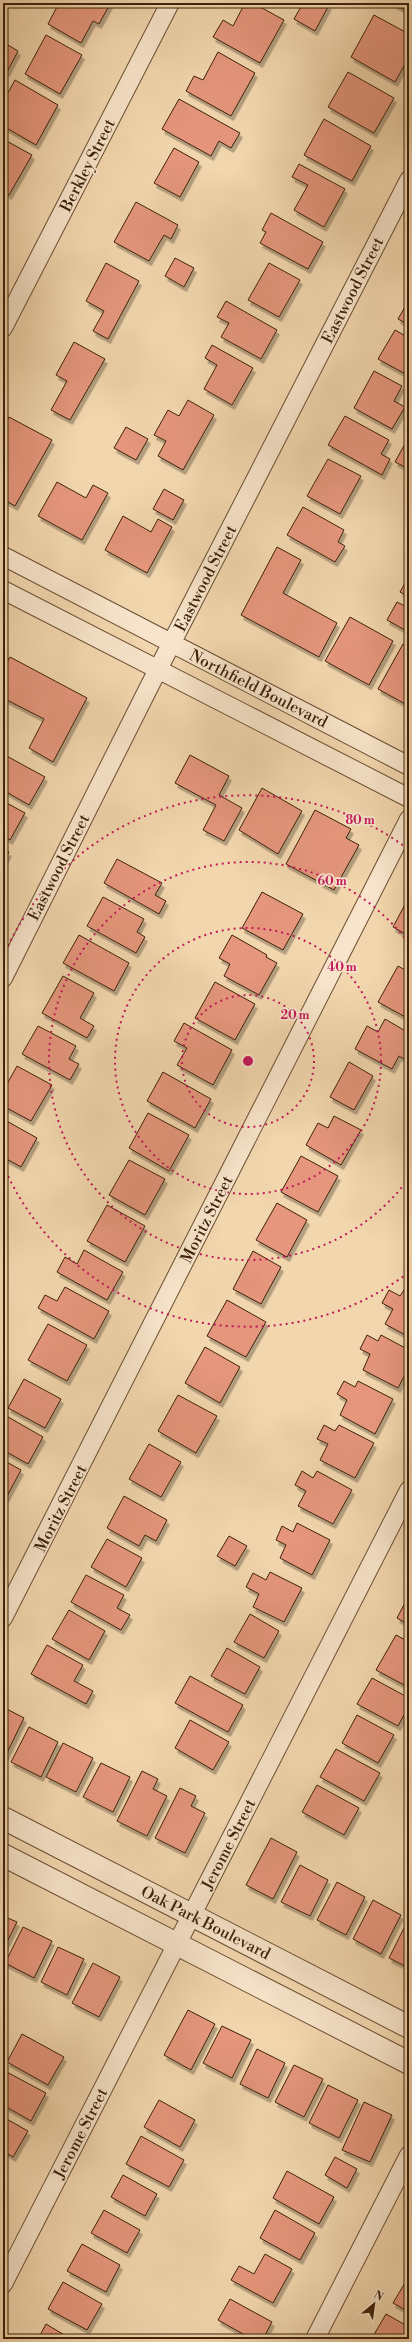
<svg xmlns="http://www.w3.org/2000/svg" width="412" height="2342" font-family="'Libre Bodoni',serif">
	<defs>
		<filter id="shadow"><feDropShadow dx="2.5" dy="4.5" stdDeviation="0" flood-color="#0004"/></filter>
	</defs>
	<rect width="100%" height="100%" fill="#f2d6ad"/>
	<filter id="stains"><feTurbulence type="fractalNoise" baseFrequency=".005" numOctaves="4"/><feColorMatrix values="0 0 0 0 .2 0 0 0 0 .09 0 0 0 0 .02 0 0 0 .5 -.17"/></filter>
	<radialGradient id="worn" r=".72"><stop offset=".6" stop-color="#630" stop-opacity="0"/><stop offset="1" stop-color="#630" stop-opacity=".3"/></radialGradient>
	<path fill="#e5967b" stroke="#3d210a" filter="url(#shadow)" d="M59 3H107L110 4 99 24 93 21 81 43 48 24Z
		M245 3H253L284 20 260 63 213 37 223 20 233 26Z
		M303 3 329 5 315 31 294 19Z
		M392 3H409V12Z
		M374 15 409 34V57L395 82 351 57Z
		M46 35 82 55 60 94 25 74Z
		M3 42 18 51 7 72 3 70Z
		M218 52 255 73 231 116 186 91 194 76 203 80Z
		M348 72 394 98 374 133 328 107Z
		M15 80 58 105 36 145 3 126V102Z
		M179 99 240 133 231 148 219 141 211 156 162 129Z
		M324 119 371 146 352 181 304 155Z
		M3 139 32 155 9 195 3 191Z
		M174 148 199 162 180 197 154 183Z
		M299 164 345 189 324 227 294 210 308 185 292 177Z
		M136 202 178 225 171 239 164 235 149 261 114 242Z
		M271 213 323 242 308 269 260 243 266 232 262 230Z
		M175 258 194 268 184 287 165 276Z
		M106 263 139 281 108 339 93 331 104 311 86 301Z
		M269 263 300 280 279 317 248 300Z
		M409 300V325L398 319Z
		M226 301 277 330 261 359 221 337 229 323 217 317Z
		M395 330 409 338V376L378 359Z
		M74 342 105 359 70 420 51 410 67 381 56 375Z
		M212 345 253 368 232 405 204 389 217 365 205 358Z
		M374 371 402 386 394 401 405 407 392 429 354 408Z
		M188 400 214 415 183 470 158 456 166 441 154 435 168 410 179 416Z
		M345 416 389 440 381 454 390 459 382 475 328 445Z
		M9 417 52 440 15 506 3 499V428Z
		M126 427 148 439 136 460 114 448Z
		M407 440 409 441V469L395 462Z
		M328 459 361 476 340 514 307 496Z
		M57 482 86 498 93 485 108 493 82 540 38 516Z
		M164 489 184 500 173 520 153 509Z
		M303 507 344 530 338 542 345 546 335 562 287 535Z
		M123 516 151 532 158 519 172 527 147 573 105 550Z
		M277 547 301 560 283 593 337 623 319 657 241 615Z
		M409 576V597L400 592Z
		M397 602 409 608V623L405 630 387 620Z
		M350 617 393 641 369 685 325 661Z
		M403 644 409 647V706L378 689Z
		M10 657 87 698 53 762 29 748 44 719 3 698V670Z
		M3 754 45 777 29 805 3 790Z
		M190 755 229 776 219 795 242 808 224 841 203 830 216 805 175 783Z
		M262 788 302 811 278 854 239 830Z
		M3 801 25 813 10 840 3 836Z
		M315 810 351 829 346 838 359 845 334 890 286 864Z
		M3 850 9 852 3 863Z
		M117 859 162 883 155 895 166 901 159 914 104 883Z
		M262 892 303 914 283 950 242 928Z
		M103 897 144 919 137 932 145 937 136 953 87 926Z
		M409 897V936L393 927Z
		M79 935 129 963 114 991 63 963Z
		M232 935 267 955 266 957 277 963 259 995 224 976 230 964 219 958Z
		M398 966 409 972V1019L378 1002Z
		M63 976 94 993 80 1018 94 1026 87 1038 42 1013Z
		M215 982 255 1004 235 1040 195 1018Z
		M385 1019 409 1033V1062L399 1056 392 1069 355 1049 367 1026 378 1032Z
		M184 1023 232 1050 213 1085 177 1065 187 1048 174 1041Z
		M38 1026 76 1046 69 1059 79 1064 70 1080 22 1054Z
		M349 1062 373 1076 354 1110 330 1097Z
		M17 1066 52 1085 31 1121 3 1106V1091Z
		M163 1072 211 1099 195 1128 147 1101Z
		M148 1113 189 1135 169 1171 129 1148Z
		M334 1116 361 1130 341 1165 306 1145 318 1123 328 1128Z
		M3 1119 37 1138 21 1167 3 1157Z
		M301 1156 338 1176 318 1212 281 1192Z
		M129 1160 165 1179 145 1215 109 1195Z
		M277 1203 307 1220 287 1257 256 1240Z
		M107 1205 145 1226 125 1262 87 1241Z
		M84 1250 123 1272 107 1300 57 1272 65 1257 77 1264Z
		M253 1251 281 1267 261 1304 233 1289Z
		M65 1287 109 1311 94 1339 38 1308 45 1295 57 1301Z
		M389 1290 400 1296 404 1290 409 1293V1337L385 1324 393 1309 382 1303Z
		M227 1300 266 1322 246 1357 207 1336Z
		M48 1324 87 1345 67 1381 28 1360Z
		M367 1335 378 1341 381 1335 409 1350V1367L398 1388 363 1370 370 1354 360 1349Z
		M205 1347 240 1367 220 1403 185 1383Z
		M24 1379 61 1399 45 1428 8 1408Z
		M344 1381 355 1387 358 1381 393 1399 375 1434 340 1415 347 1400 337 1394Z
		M178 1395 217 1416 196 1453 158 1431Z
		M3 1414 43 1437 28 1464 3 1450Z
		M324 1425 335 1431 339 1425 374 1443 355 1478 320 1460 328 1444 317 1439Z
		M149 1444 181 1462 161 1497 129 1479Z
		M3 1460 21 1470 6 1498 3 1496Z
		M302 1471 313 1478 317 1471 352 1490 333 1524 298 1506 306 1491 295 1485Z
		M124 1496 167 1520 156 1541 145 1535 139 1546 107 1528Z
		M297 1523 330 1540 312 1575 280 1558 286 1545 276 1540 282 1526 293 1532Z
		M229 1536 247 1546 235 1566 217 1556Z
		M107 1539 142 1558 126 1587 91 1567Z
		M270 1572 302 1588 284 1622 253 1607 259 1594 246 1587 253 1573 266 1580Z
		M86 1575 124 1595 117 1608 130 1615 121 1630 71 1602Z
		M409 1595V1625L397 1618Z
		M69 1610 105 1631 89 1660 52 1639Z
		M250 1614 279 1631 264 1658 234 1642Z
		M396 1635 409 1642V1680L406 1686 376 1670Z
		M47 1645 83 1665 74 1681 93 1691 86 1704 31 1674Z
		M227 1648 260 1667 245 1694 211 1676Z
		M190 1676 243 1705 228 1732 175 1703Z
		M372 1678 409 1698V1718L404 1715 398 1726 357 1704Z
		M3 1707 24 1718 4 1759H3Z
		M357 1715 394 1735 378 1763 342 1743Z
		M190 1720 229 1742 213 1770 175 1748Z
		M29 1727 58 1742 41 1777 11 1762Z
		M63 1743 93 1758 76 1792 46 1777Z
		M336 1749 380 1773 364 1801 320 1777Z
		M101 1763 130 1777 113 1812 83 1797Z
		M142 1771 158 1779 153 1789 167 1796 147 1836 117 1821Z
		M317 1785 359 1808 344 1835 302 1812Z
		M180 1788 196 1796 191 1806 205 1813 185 1853 155 1838Z
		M271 1838 297 1852 273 1899 246 1885Z
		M300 1865 328 1880 310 1916 281 1902Z
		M337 1882 365 1897 346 1935 317 1920Z
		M373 1900 401 1915 381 1954 353 1939Z
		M3 1916 17 1922 3 1950Z
		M407 1922H409V1968L389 1958Z
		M23 1927 52 1941 34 1978 5 1963Z
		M58 1947 84 1959 67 1995 41 1982Z
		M93 1963 120 1977 99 2017 72 2003Z
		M188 2010 215 2024 191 2070 164 2055Z
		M222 2026 251 2040 232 2078 203 2063Z
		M22 2034 64 2057 48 2085 7 2062Z
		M257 2049 285 2063 268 2098 240 2084Z
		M294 2065 323 2079 304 2117 275 2102Z
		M3 2070 46 2093 31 2121 3 2105Z
		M328 2085 358 2100 339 2138 309 2123Z
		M159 2100 195 2120 180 2147 144 2127Z
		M364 2102 392 2115 370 2162 342 2150Z
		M3 2117 28 2131 13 2157 3 2151Z
		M141 2136 184 2160 169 2187 126 2164Z
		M335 2157 357 2169 347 2188 325 2175Z
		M287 2171 334 2197 319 2224 273 2198Z
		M123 2175 157 2194 145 2216 111 2197Z
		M104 2210 140 2230 127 2253 91 2233Z
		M275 2210 315 2233 300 2260 260 2238Z
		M82 2244 120 2265 106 2292 67 2271Z
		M265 2254 292 2269 273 2303 231 2280 239 2266 254 2274Z
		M409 2276V2312L393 2303Z
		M63 2282 102 2304 87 2330 48 2309Z
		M230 2299 272 2322 263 2339H252L218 2320Z
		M386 2314 409 2327V2339L372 2338Z
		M46 2324 71 2339H38Z"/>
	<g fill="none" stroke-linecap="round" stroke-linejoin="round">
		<defs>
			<path id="minor" d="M3 328 170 3
				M3 556 409 766
				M3 590 409 798
				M3 978 149 687 409 180
				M3 1618 409 819
				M3 2284 409 1490
				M315 2339 409 2155"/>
			<path id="tertiary" d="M3 1818 409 2027
				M3 1855 409 2063"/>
		</defs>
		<use href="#minor" stroke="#6a4e33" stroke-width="20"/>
		<use href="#tertiary" stroke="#6a4e33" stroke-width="24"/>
		<use href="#minor" stroke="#f7e4ca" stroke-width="18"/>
		<use href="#tertiary" stroke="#f7e4ca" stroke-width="22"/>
	</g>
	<g fill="none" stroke="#c2185b" stroke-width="2" stroke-dasharray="2 4">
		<circle cx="248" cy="1061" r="66"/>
		<circle cx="248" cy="1061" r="133"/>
		<path d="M409 1178A199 199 0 1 1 409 944"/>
		<path d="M408 1273A266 266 0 0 1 3 1165M3 957A266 266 0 0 1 408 849"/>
	</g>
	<g text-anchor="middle" stroke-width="3.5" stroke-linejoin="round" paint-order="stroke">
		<g font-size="16" fill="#3d210a" stroke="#f7e4ca">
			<text transform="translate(87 165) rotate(-63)" y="6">Berkley Street</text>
			<text transform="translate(352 290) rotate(-63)" y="6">Eastwood Street</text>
			<text transform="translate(205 578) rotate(-63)" y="6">Eastwood Street</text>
			<text transform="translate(259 688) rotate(27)" y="6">Northfield Boulevard</text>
			<text transform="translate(58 867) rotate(-63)" y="6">Eastwood Street</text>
			<text transform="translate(206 1219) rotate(-63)" y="6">Moritz Street</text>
			<text transform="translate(60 1508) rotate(-63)" y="6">Moritz Street</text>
			<text transform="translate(228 1844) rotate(-63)" y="6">Jerome Street</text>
			<text transform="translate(206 1922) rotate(27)" y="6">Oak Park Boulevard</text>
			<text transform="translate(80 2133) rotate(-63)" y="6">Jerome Street</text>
		</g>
	</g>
	<circle cx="248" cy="1061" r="6" fill="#c2185b" stroke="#f7e4ca" stroke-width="2"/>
	<g font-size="12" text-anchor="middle" font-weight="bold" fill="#c2185b" stroke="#f7e4ca" stroke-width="3.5" stroke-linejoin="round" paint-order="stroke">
		<text x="360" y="824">80 m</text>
		<text x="332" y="885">60 m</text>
		<text x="342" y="971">40 m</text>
		<text x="295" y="1019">20 m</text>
	</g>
	<rect width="412" height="2342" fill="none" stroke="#f2d6ad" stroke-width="16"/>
	<rect x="4" y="4" width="404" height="2334" fill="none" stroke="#3d210a" stroke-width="2"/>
	<rect x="8" y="8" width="396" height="2326" fill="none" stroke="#3d210a"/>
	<g transform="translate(374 2304) rotate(29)" stroke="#f7e4ca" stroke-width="3" paint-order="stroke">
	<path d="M0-3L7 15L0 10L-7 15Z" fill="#3d210a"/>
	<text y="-6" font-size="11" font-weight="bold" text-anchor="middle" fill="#3d210a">N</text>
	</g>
	<rect width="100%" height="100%" filter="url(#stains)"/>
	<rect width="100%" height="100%" fill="url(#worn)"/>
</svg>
